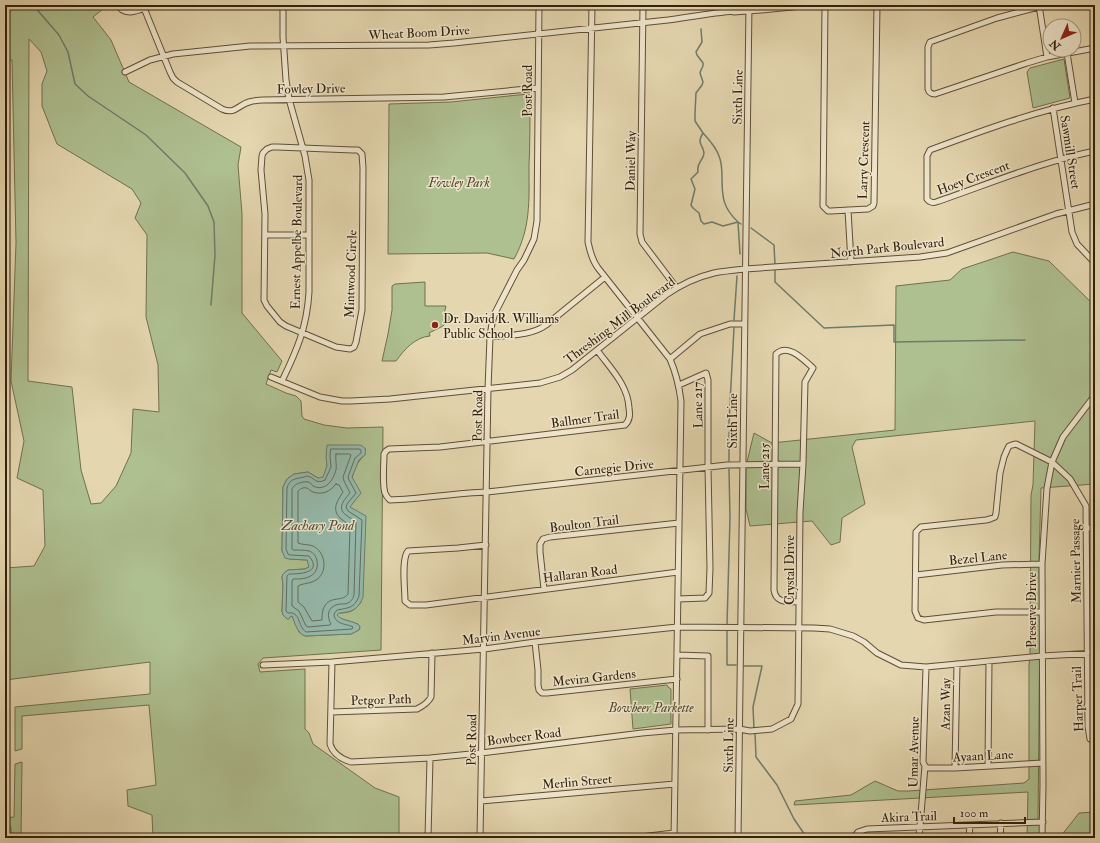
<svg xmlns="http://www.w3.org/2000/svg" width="1100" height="843" font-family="'IM FELL Double Pica',serif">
	<rect width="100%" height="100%" fill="#e4d6af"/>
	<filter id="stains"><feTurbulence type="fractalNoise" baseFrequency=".005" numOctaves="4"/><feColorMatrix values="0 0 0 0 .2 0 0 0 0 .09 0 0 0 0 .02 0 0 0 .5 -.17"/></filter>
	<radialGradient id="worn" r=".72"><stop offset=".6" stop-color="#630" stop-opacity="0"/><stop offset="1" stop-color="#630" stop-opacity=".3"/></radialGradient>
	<path fill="#aebf90" stroke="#71704e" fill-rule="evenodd" d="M5 5H108L93 17 111 40 129 82 241 147 238 165 242 214V313L282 361 277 372 271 370 266 384 286 393 296 396 301 401 302 416 304 419 324 425 347 428 383 427 381 650 263 658 258 664 260 672 305 669V729L309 733 313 744 375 788 399 797V838H153L152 815 128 806 127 790 156 785 149 705 22 716V749L15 751V707L150 694V662L5 680V568L34 566 45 546 43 490 17 478 24 441 11 381 16 243 12 60H5ZM29 39 41 52 47 71 42 84V106L57 144 132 189 141 203 135 218 147 235 146 317 158 365 159 412 133 409 131 453 116 486 101 503 91 504 81 470 72 387 28 381ZM365 448V455C342 472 352 525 355 550 357 567 359 585 361 602 355 611 349 613 339 613L337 615 339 618 358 624 360 628 359 630 351 634 305 636 299 632 292 616 290 617 283 615 282 611 283 585 282 577 283 574 288 570 305 569 309 567 308 560 289 559 282 551 283 487 287 479 294 474 308 472 318 478H323L327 466V460Z
		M1064 59 1070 98 1033 108 1027 72 1030 68Z
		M528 94 530 95C530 119 530 143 529 166 529 201 531 228 514 259L487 253 388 254 389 104 451 102Z
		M1013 252 1049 261 1095 306V484L1041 488 1039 561 1040 613 1038 822 1046 837 1061 836 1079 813 1095 812V838H1027L1028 792 794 805 795 801 851 795 875 781 898 791H909L1024 783 1029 779V665L1030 655 1031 495 1033 485 1035 421 856 440 852 447 865 504 842 518 840 542 831 545 812 521 750 526 746 509V466L754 433 772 443 895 430 896 286 950 280 962 269Z
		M425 282V306H446L444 314 449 312 450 319 443 326 429 333 430 336C415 337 404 350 396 361H382L388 334 392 310V286L395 284Z
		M667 685 668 687 671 689V724L633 729 630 689Z
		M22 762 21 838H11V827H5V818L14 817 15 764Z"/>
	<path fill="#95b9ab" stroke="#6e7c6b" d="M327 445H360C366 447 366 450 365 455L359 460 352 477 361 493 350 507 366 516 363 597C358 610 352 612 339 613L337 615C343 622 354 620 360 626L359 630 351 634 305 636C297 633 295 623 292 616H291L289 619H287L283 615 282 611 283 585 282 577 283 574 288 570 305 569 309 567 307 560 289 559 285 558 282 551 283 487 287 479 294 474 308 472 318 478 323 477 327 466 326 457Z"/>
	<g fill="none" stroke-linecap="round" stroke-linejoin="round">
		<path stroke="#646d5b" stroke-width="1" d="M331 449H359L361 450V453L355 458 348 477 349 480 356 493 347 504 346 507 348 511 362 520 359 596C355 608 348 608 337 610L334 614C334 623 344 624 351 626L353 627 352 629 306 632C297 626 301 611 288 613L286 611 287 576 289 574C300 574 323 573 309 556L290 555 288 554 286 549 287 488C290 478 296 479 304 477 305 477 306 476 307 476 315 477 315 485 325 480L331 467 330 456Z
			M336 454H349L351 455 343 477 344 481 350 493C345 499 336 508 346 515 349 518 353 519 356 522L354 595C353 598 352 601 348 603 345 605 340 603 336 605 327 608 327 617 331 624L330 625 308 627 306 626 299 611 292 606V581L293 579C300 579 307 579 312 575 320 570 319 554 309 551 305 550 298 550 293 550L292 549V489C294 484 302 481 308 482 309 482 313 485 313 486 326 492 333 480 336 470 337 465 335 459 336 454Z
			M336 484 339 485 343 492C338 500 331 509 340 518 343 521 347 523 350 526L348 594C342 603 328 594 323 610 322 614 322 617 322 620L312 621 304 607 298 602V586C303 583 310 584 316 580 328 573 326 552 313 546 308 544 302 545 298 543V491C300 489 303 487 307 488 309 489 310 491 313 492 322 495 330 492 336 484Z"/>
		<path stroke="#6e7c6b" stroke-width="1.5" d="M33 5 59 35 68 52 75 84 88 96 146 135 185 173 208 206 214 222 215 255 211 305
			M698 5V6
			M701 29 702 42 696 52 697 55 703 63V66L701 70 700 73 703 82 702 85 696 93 695 113V121L703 133C696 145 703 143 704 153 704 160 696 162 698 172L691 179 695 189 691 205 693 208 699 213 701 221 704 224 712 222 723 226 738 222 741 224
			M703 133C709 140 716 147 719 156 722 163 722 170 722 178 722 197 723 208 738 222L740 254
			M751 228 774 245 775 265
			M775 269V282L824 328 894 325V342L1025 340
			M734 320 737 276
			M729 461V422L734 328
			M727 624 730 518 729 469
			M727 631V665H736
			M744 666H762L753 707 754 729
			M755 733 756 757 777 785 794 819 807 838"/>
		<defs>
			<path id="minor" d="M118 5C125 19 143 8 154 5
				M592 5 588 242C590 252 592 260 598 268L670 359C676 373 679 385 681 401L674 838
				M643 5 640 234 642 242 676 287
				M825 5 823 206 828 211H831L868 209 873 206 874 203 877 5
				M1039 5 1047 57
				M1046 5 997 18 930 42 928 47V89C929 93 931 94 935 94L1027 63 1047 57 1095 48
				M144 8 170 72 173 78 177 82 222 109C235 115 238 105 249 102 253 101 258 100 263 100L444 97 538 88
				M1067 53 1075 103
				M125 72 150 60 173 54 250 46 429 45 454 43 668 20C690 17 712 13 734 11V12L761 10 812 5
				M1095 99C1038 110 984 130 930 150L927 156V199C929 202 933 203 936 202 989 184 1040 162 1095 151
				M1053 108 1072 232 1077 244 1095 263
				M277 147 353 150H358L362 154 363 168 362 310 356 342 354 347 350 349 336 347 286 326 280 322 267 306 264 300 265 214 261 170 262 156 263 153 267 149 272 147Z
				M848 210 851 262
				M265 235H309
				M490 337C508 335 531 336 546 325L605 277
				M597 350C610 368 628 385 629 408 630 415 630 420 625 425L440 447 389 449 386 451 384 454C384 465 382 484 385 493 386 496 388 498 390 500 423 499 454 493 487 492L727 465 803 464
				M670 359 700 334 730 324H744
				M271 377 320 397 342 401H351L390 399 540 383 560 377 572 370 666 295C680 285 697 277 714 273 724 271 735 270 745 269L920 257 947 253 1056 214 1095 204
				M282 381C297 350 307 327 309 292V180L305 156 289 99 286 80 283 37V5
				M1086 528H1095
				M486 545 458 548 408 551C401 559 405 589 405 601L410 605H426L678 572
				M916 575 1002 565 1042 564
				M544 589 540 552V544L543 539 550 537 679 523
				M678 599 705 598 709 593 710 568 708 467V380L706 373 679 385
				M1042 612H996L924 620 918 618 915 611 916 532 921 527 986 520 990 519 995 517 996 513 1000 473 1004 457 1007 450 1009 446 1012 445 1016 444 1052 462 1070 479 1086 506 1088 726 1090 739 1095 741
				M535 642 538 670V685L539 690 542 693H547L677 679
				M677 655 708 656V730
				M332 662 330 744C333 754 341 759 351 762L430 758 481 753 642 733 676 730 739 729 750 731 772 729 791 719 798 704 800 512 803 464 805 382 813 368C803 359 788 343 776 354L774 590C776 604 788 601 799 602
				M263 665 332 662 484 649 535 642 677 627 814 628 830 629 853 636 864 642 877 653 901 665 926 667 1042 656 1095 653
				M1087 706 1095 707
				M331 712 417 709C423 706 428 703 431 697L432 653
				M925 766 927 768H955L1043 763
				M988 766 989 661
				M955 768 957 664
				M481 801 675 784
				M428 838 430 758
				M480 838 488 389 490 337 492 323 495 313 517 270 524 260 534 239 537 221 539 5
				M632 838 674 833
				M738 838 749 5
				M853 838 858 832 867 829 1043 822
				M919 838 925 766 923 762 926 667
				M969 838 970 825
				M1000 838 1001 823
				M1042 838 1043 785 1042 564 1047 488 1052 462 1063 437 1095 395"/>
		</defs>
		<use href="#minor" stroke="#604e34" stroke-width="7"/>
		<use href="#minor" stroke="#ede4cb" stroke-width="5"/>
	</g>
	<circle fill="#8f2418" stroke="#ede4cb" stroke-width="1.5" cx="435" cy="325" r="4"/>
	<g text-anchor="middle" stroke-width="3" stroke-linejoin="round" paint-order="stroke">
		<g font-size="13" fill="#34210b" stroke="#ede4cb">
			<text transform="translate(419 32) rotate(-3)" y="5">Wheat Boom Drive</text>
			<text transform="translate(311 88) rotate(-1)" y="5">Fowley Drive</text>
			<text transform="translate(527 91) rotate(-90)" y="5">Post Road</text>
			<text transform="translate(737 97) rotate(-89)" y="5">Sixth Line</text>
			<text transform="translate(1071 152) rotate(81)" y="5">Sawmill Street</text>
			<text transform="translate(863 160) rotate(-88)" y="5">Larry Crescent</text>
			<text transform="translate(630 161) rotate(-89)" y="5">Daniel Way</text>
			<text transform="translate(973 177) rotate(-20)" y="5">Hoey Crescent</text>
			<text transform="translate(296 242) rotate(-89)" y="5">Ernest Appelbe Boulevard</text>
			<text transform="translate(887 247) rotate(-6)" y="5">North Park Boulevard</text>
			<text transform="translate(350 274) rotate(-88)" y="5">Mintwood Circle</text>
			<text transform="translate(619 320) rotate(-37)" y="5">Threshing Mill Boulevard</text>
			<text transform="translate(697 405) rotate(-91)" y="5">Lane 217</text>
			<text transform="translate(477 416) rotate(-89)" y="5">Post Road</text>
			<text transform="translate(585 418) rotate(-8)" y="5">Ballmer Trail</text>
			<text transform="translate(732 421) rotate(-90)" y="5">Sixth Line</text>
			<text transform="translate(764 466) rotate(-90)" y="5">Lane 215</text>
			<text transform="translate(614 467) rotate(-6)" y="5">Carnegie Drive</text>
			<text transform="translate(584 523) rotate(-7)" y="5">Boulton Trail</text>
			<text transform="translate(978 557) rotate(-6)" y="5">Bezel Lane</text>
			<text transform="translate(1075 561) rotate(-91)" y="5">Marnier Passage</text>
			<text transform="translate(789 570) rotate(-90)" y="5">Crystal Drive</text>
			<text transform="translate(580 573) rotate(-7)" y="5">Hallaran Road</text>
			<text transform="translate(1031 610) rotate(-90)" y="5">Preserve Drive</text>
			<text transform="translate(501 635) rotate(-7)" y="5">Marvin Avenue</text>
			<text transform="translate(594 677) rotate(-6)" y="5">Mevira Gardens</text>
			<text transform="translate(381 699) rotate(-2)" y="5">Petgor Path</text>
			<text transform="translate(1077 699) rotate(-92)" y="5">Harper Trail</text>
			<text transform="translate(945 704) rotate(-89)" y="5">Azan Way</text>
			<text transform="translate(524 736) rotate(-7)" y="5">Bowbeer Road</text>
			<text transform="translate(471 740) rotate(-89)" y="5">Post Road</text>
			<text transform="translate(728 745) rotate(-89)" y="5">Sixth Line</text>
			<text transform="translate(913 752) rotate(-89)" y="5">Umar Avenue</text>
			<text transform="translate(983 755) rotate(-3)" y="5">Ayaan Lane</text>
			<text transform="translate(577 781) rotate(-5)" y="5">Merlin Street</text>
			<text transform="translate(909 816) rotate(-2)" y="5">Akira Trail</text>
		</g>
		<g font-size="13" font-style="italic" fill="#52482c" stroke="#ede4cb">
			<text x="459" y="187">Fowley Park</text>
			<text x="651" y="712">Bowbeer Parkette</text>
		</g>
		<g font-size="13" fill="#34210b" stroke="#ede4cb" text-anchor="start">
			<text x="443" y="323">Dr. David R. Williams<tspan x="443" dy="15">Public School</tspan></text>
		</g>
		<g font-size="14" font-style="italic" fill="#514f3b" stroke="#ede4cb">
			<text x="318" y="530">Zachary Pond</text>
		</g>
	</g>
	<rect width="1100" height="843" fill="none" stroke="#e4d6af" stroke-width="20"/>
	<rect x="6" y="6" width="1088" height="831" fill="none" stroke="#34210b" stroke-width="2"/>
	<rect x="10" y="10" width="1080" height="823" fill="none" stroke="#34210b"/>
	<g transform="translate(1062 38) rotate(225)"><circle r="19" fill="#ede4cb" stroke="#a3967e"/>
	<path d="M0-3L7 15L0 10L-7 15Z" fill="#8f2418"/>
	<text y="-6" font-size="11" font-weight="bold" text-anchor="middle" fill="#34210b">N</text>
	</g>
	<path d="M954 817v6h71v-6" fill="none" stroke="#34210b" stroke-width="2"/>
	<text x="960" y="817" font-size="12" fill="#34210b" stroke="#ede4cb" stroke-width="3" paint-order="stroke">100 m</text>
	<rect width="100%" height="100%" filter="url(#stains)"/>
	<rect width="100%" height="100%" fill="url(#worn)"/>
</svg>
